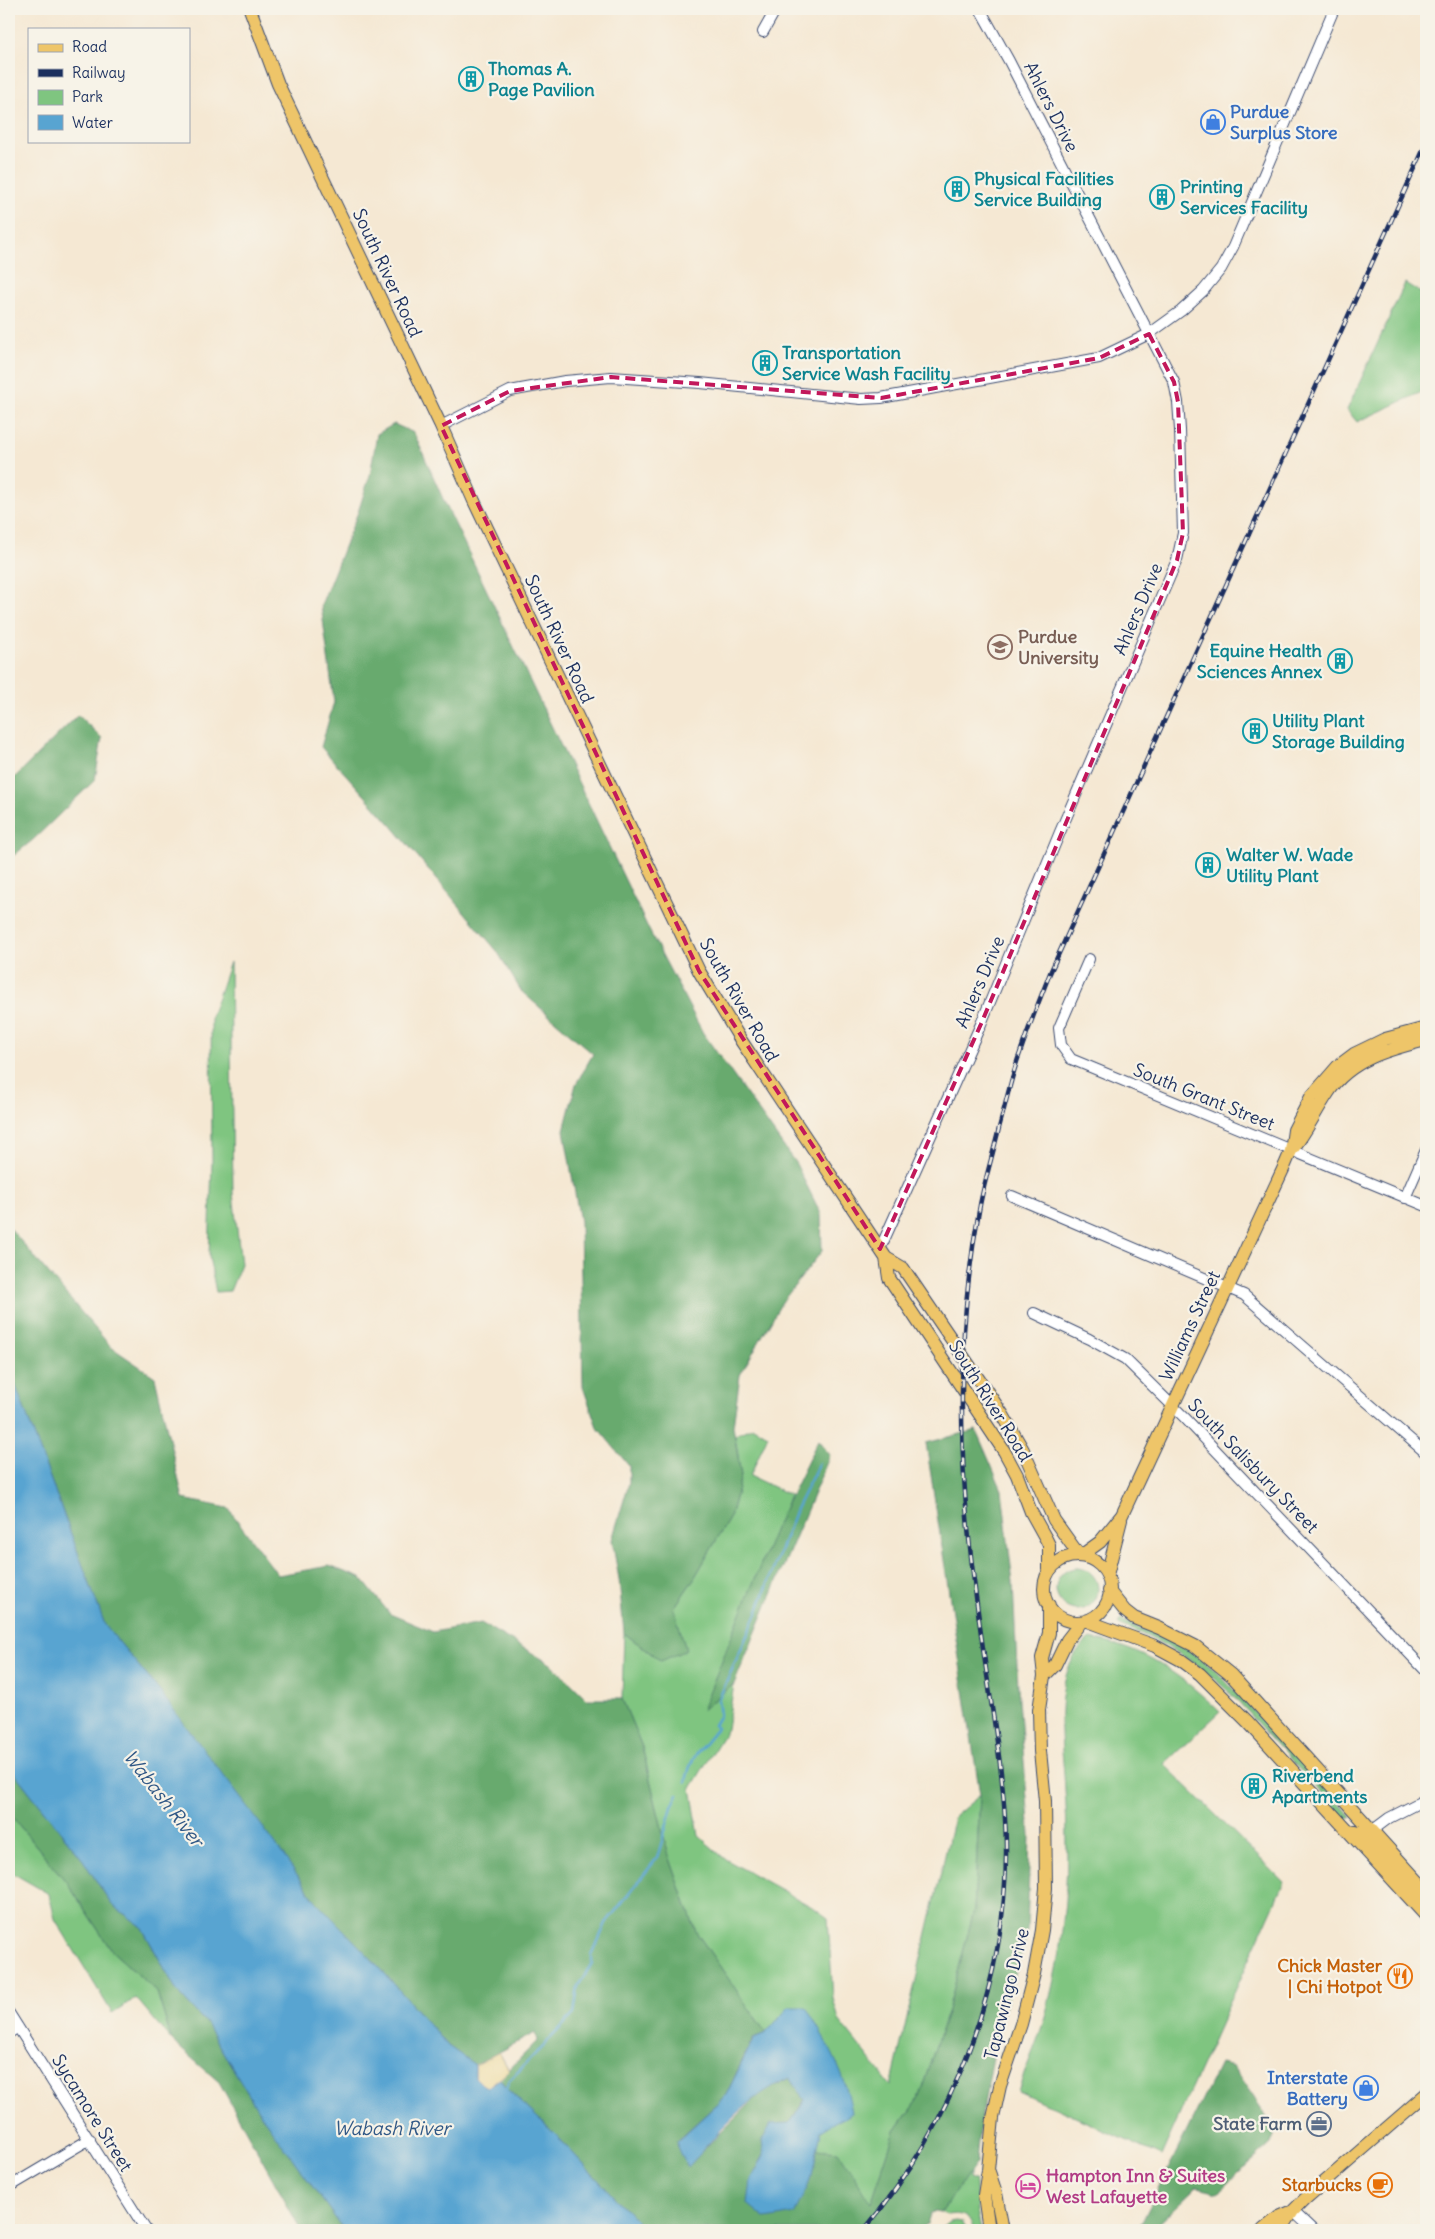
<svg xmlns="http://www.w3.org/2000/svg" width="1435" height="2239" font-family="Delius,sans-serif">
	<rect width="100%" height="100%" fill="#f7f3e8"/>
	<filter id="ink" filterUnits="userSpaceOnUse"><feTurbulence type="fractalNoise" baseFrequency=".02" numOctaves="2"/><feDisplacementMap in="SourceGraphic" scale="10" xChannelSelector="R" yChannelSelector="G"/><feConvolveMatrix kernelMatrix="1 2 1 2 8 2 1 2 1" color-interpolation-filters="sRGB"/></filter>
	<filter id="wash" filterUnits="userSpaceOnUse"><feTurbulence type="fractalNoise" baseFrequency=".0096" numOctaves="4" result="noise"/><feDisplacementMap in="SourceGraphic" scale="20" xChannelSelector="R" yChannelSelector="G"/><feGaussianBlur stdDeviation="1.12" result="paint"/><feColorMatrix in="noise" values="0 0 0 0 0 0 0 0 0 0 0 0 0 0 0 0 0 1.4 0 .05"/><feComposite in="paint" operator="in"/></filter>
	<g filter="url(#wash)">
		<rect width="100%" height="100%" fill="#f5e8d3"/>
		<path fill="#7fc580" stroke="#4d7a6f" d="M1405 283 1426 296V390L1357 422 1347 410Z
			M230 962 233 1193 241 1264 230 1291 216 1292 209 1257 212 1162 211 1017Z
			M753 1427 768 1435 750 1476 790 1495 703 1709 734 1684 727 1729 691 1788 699 1836 725 1859 814 1908 828 1918 833 1998 839 2020 891 2086 954 1817 980 1795 974 1910 949 2007 918 2099 895 2131 871 2204 838 2152 817 2149 821 2131 789 2007 766 2033 696 1932 668 1853 642 1747 622 1699 624 1633 661 1661 674 1608 693 1580 730 1517 741 1476 735 1435Z
			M1056 1589a21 21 0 1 1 42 0a21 21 0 1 1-42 0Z
			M1121 1619C1134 1628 1150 1630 1164 1636 1183 1645 1200 1658 1216 1671L1352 1817 1346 1820 1227 1690C1194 1660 1160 1640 1118 1624Z
			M1090 1639C1142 1647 1182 1675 1220 1712L1164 1764 1284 1882 1161 2156 1018 2091C1027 2064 1040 2037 1047 2009 1066 1937 1070 1864 1065 1790 1063 1746 1048 1670 1090 1639Z
			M9 1813 68 1884 112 1951 157 1992 172 2041 136 1998 112 2013 55 1919 49 1894 9 1871Z
			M969 2170V2179L975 2181 976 2185 977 2212 981 2230H973C970 2215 961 2213 947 2215L941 2212Z
			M956 2221 962 2222 967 2230H939L949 2222Z"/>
		<path fill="#67aa6e" stroke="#416c66" d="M394 424 414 433 444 501 649 930 703 1033 796 1164 821 1214 822 1251 782 1302 740 1375 733 1426 741 1476 730 1517 693 1580 674 1608 686 1650 661 1661 624 1633 619 1579 612 1540 629 1483V1466L597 1427 583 1387 580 1222 564 1130 576 1084 593 1054 521 991 497 951 392 826 321 747 334 702 321 605 358 512 370 475 377 434Z
			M78 715 102 738 95 780 33 840 9 859V783Z
			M9 1227 111 1347 155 1377 183 1499 228 1508 278 1575 329 1566 361 1578 390 1614 433 1632 481 1623 551 1664 587 1699H622L642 1747 668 1853 696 1932 766 2033 753 2038 725 2097 676 2141 687 2166 764 2090 790 2078 805 2099 790 2123 762 2141 764 2155 751 2180H811L817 2149 838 2151 871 2203 895 2131 918 2099 949 2007 974 1910 980 1795 926 1443 976 1430 1002 1490 1013 1583 1018 1687 1030 1835 1027 1935 998 2032 979 2130 976 2163 941 2212 935 2211 930 2214 927 2224 916 2230H645L556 2135 506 2088 500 2079 537 2041 535 2033 475 2065 448 2046 379 1967 320 1907 157 1688 105 1625 9 1368Z
			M818 1440 830 1455 734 1684 702 1710 776 1526Z
			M9 1766 83 1860 112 1905 141 1926 177 1991 205 2022 261 2115 344 2230H301L219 2082 172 2041 157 1992 112 1951 68 1884 9 1813Z
			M1220 2064 1233 2067 1276 2130 1271 2144 1218 2192 1197 2187 1152 2230H1142L1139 2228Z"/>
		<path fill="#eeda9e" stroke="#84847e" d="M499 2052 509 2070 488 2087 482 2085 475 2077V2065Z"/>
		<path fill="#58a4d1" stroke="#3a6a98" d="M9 1368 105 1625 157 1688 271 1838 316 1901 379 1967 448 2046 475 2065V2077L483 2085 488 2087 500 2079 506 2088 556 2135 645 2230H344L261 2115 205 2022 177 1991 141 1926 112 1905 83 1860 9 1766Z
			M789 2007H806C826 2041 846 2073 852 2113L821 2131 811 2180 794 2214 766 2219 748 2204 751 2180 764 2155 762 2141 771 2124 790 2123 805 2100 790 2078C748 2095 718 2134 687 2167L676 2142 725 2097 754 2038 766 2033Z"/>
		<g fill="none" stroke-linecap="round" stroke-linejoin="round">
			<path stroke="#58a4d1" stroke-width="2.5" d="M686 1782C691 1753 702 1750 717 1728L714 1725 720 1715 718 1701 757 1613 796 1509 819 1463
				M506 2088 508 2082 574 2014 578 1986 592 1963V1955L606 1923 657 1858 672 1807 678 1794"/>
		</g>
	</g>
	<g filter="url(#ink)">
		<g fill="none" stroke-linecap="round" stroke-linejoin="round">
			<defs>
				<path id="minor" d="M763 32 776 9
					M441 426 510 391 565 381 611 377 700 383 861 399 881 398 1099 358 1149 334 1181 311 1203 291 1221 269 1233 247 1334 9
					M1089 959 1059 1028 1061 1045 1071 1059 1426 1206
					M1012 1196 1244 1295 1426 1453
					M1405 1198 1426 1150
					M880 1249 981 1024 1060 832 1177 560 1183 533 1180 430 1178 402 1174 382 1009 61 980 9
					M1034 1313 1089 1339 1125 1359 1185 1418 1426 1671
					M1373 1830 1389 1818 1426 1799
					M9 2013 146 2230
					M9 2033 18 2027
					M9 2187 90 2139
					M1293 2211 1313 2230"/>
				<path id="major" d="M250 9 278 84 441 426 474 501 699 971 742 1042 886 1258 889 1278 1004 1451 1017 1475 1031 1512 1046 1539 1049 1545V1571
					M1291 1151C1306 1133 1315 1112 1328 1093 1350 1059 1390 1049 1426 1040
					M886 1258 903 1268 1003 1415 1023 1450 1054 1520 1079 1555
					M1082 1555 1100 1542 1122 1515 1285 1165 1291 1151 1294 1130 1311 1097 1338 1066 1354 1054 1385 1039 1426 1028
					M1044 1589a33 33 0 1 1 66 0a33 33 0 1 1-66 0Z
					M1107 1575 1121 1520
					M1109 1591 1125 1611 1134 1618 1159 1628 1195 1646 1231 1675 1426 1890
					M1087 1621 1155 1646 1181 1660 1200 1674 1248 1722 1426 1916
					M1044 1676 1055 1665 1067 1640 1081 1622
					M1349 1832 1356 1831 1365 1836 1426 1901
					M989 2172 996 2193 1003 2230
					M989 2230 984 2195 988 2170 993 2118 1000 2086 1021 2024 1034 1974 1042 1930 1046 1888 1045 1801 1040 1751 1039 1710 1044 1676 1042 1658 1049 1633V1605
					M1263 2230 1279 2217 1293 2211
					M1281 2230 1293 2211 1305 2199 1426 2094"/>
			</defs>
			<use href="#minor" stroke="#3c4b70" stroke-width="12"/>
			<use href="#major" stroke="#3c4b70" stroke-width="14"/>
			<use href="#minor" stroke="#fff" stroke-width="10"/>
			<use href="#major" stroke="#eec569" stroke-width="12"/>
			<defs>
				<path id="rail" d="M864 2230C953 2124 1008 1984 1006 1844 1005 1783 994 1722 985 1662 973 1579 962 1497 962 1414 961 1344 967 1273 980 1205 985 1179 993 1154 999 1128 1006 1103 1011 1077 1020 1053 1029 1026 1040 999 1050 973L1426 144"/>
			</defs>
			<use href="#rail" stroke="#1b2f5e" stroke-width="4.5"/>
			<use href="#rail" stroke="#f7f3e8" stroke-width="2.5" stroke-dasharray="8" stroke-linecap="butt"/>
		</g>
	</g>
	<path fill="none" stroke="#c2185b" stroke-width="4" stroke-dasharray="10 6" stroke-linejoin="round" d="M1149 334 1174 382 1178 402 1183 533 1177 560 981 1024 880 1249 699 971 441 426 510 391 611 377 881 398 1099 358Z"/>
	<defs>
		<symbol id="building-ring" viewBox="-11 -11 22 22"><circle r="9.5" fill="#f7f3e8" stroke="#0f9aa8" stroke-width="1.5"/><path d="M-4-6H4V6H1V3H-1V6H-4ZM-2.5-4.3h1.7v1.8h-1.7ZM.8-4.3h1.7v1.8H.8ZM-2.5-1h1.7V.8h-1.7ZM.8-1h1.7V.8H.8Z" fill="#0f9aa8"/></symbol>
		<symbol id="shop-ring" viewBox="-11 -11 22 22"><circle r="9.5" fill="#f7f3e8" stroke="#3f7fe0" stroke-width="1.5"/><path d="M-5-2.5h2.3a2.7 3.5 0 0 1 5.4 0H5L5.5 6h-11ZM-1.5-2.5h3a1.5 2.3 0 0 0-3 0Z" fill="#3f7fe0"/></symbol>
		<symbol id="university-ring" viewBox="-11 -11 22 22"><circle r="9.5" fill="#f7f3e8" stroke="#8d6e63" stroke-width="1.5"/><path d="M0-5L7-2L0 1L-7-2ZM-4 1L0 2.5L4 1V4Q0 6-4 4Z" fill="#8d6e63"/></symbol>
		<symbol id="restaurant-ring" viewBox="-11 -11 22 22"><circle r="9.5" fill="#f7f3e8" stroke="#e8710a" stroke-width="1.5"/><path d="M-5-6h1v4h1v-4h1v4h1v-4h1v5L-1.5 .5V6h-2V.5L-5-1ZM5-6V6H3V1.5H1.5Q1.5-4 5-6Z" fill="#e8710a"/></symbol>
		<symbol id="office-ring" viewBox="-11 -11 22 22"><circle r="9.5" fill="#f7f3e8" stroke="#5c6f8a" stroke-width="1.5"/><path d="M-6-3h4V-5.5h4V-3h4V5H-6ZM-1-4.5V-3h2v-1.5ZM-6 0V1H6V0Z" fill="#5c6f8a"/></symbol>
		<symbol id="cafe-ring" viewBox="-11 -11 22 22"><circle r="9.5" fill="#f7f3e8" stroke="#e8710a" stroke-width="1.5"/><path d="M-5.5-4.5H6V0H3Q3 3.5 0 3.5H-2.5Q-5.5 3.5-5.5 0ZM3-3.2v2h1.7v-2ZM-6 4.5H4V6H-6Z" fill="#e8710a"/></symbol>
		<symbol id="hotel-ring" viewBox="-11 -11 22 22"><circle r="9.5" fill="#f7f3e8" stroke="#d1479c" stroke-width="1.5"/><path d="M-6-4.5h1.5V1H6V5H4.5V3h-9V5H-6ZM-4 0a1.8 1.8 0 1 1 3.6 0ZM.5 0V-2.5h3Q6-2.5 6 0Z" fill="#d1479c"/></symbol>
	</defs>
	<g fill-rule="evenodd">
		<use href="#building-ring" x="457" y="65" width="28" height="28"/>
		<use href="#shop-ring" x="1199" y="108" width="28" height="28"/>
		<use href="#building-ring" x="943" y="175" width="28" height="28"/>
		<use href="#building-ring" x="1148" y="183" width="28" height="28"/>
		<use href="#building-ring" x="751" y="349" width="28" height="28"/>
		<use href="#university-ring" x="986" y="633" width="28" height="28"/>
		<use href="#building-ring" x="1326" y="647" width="28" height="28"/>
		<use href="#building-ring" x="1241" y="717" width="28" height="28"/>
		<use href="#building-ring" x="1194" y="851" width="28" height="28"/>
		<use href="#building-ring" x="1240" y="1772" width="28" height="28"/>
		<use href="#restaurant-ring" x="1386" y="1962" width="28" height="28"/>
		<use href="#shop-ring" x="1352" y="2074" width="28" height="28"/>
		<use href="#office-ring" x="1305" y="2110" width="28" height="28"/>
		<use href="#cafe-ring" x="1366" y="2171" width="28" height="28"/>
		<use href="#hotel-ring" x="1014" y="2172" width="28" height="28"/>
	</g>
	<g text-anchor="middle" stroke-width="4.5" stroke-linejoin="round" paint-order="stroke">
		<g font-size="18" font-weight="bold" fill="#0d838f" stroke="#f7f3e8" text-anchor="start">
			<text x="488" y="75">Thomas A.<tspan x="488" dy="21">Page Pavilion</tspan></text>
			<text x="974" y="185">Physical Facilities<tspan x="974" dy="21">Service Building</tspan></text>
			<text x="1180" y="193">Printing<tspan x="1180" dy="21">Services Facility</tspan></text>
			<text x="782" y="359">Transportation<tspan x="782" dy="21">Service Wash Facility</tspan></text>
			<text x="1322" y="657" text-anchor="end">Equine Health<tspan x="1322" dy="21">Sciences Annex</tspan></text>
			<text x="1272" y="727">Utility Plant<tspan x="1272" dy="21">Storage Building</tspan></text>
			<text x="1226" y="861">Walter W. Wade<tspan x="1226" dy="21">Utility Plant</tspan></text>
			<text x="1272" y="1782">Riverbend<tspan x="1272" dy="21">Apartments</tspan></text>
		</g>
		<g font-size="18" fill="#1b2f5e" stroke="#f7f3e8">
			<text transform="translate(1051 107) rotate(63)" y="6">Ahlers Drive</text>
			<text transform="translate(387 273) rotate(65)" y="6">South River Road</text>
			<text transform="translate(1138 609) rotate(-67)" y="6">Ahlers Drive</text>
			<text transform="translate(559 639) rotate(65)" y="6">South River Road</text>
			<text transform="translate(980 982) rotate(-67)" y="6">Ahlers Drive</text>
			<text transform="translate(739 1000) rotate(60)" y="6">South River Road</text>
			<text transform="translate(1204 1097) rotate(22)" y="6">South Grant Street</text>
			<text transform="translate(1190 1326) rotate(-65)" y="6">Williams Street</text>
			<text transform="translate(990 1401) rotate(58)" y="6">South River Road</text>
			<text transform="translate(1253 1466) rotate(46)" y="6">South Salisbury Street</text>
			<text transform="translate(1007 1994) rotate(-76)" y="6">Tapawingo Drive</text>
			<text transform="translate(92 2113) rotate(58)" y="6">Sycamore Street</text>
		</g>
		<g font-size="18" font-weight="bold" fill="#366cbe" stroke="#f7f3e8" text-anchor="start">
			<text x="1230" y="118">Purdue<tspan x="1230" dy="21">Surplus Store</tspan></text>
			<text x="1348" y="2084" text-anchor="end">Interstate<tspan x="1348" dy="21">Battery</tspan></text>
		</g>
		<g font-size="18" font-weight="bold" fill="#785e54" stroke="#f7f3e8" text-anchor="start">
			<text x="1018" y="643">Purdue<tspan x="1018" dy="21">University</tspan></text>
		</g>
		<g font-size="18" font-weight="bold" fill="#c56008" stroke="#f7f3e8" text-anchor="end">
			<text x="1382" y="1972">Chick Master<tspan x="1382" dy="21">| Chi Hotpot</tspan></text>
			<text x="1362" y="2191">Starbucks</text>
		</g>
		<g font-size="18" font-weight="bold" fill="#4e5e75" stroke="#f7f3e8" text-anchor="end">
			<text x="1302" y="2130">State Farm</text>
		</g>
		<g font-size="18" font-weight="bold" fill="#b23c85" stroke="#f7f3e8" text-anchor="start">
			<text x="1046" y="2182">Hampton Inn &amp; Suites<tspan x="1046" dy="21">West Lafayette</tspan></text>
		</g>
		<g font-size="19" font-style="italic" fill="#305886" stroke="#f7f3e8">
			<text transform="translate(164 1798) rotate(52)" y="7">Wabash River</text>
			<text x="392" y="2135">Wabash River</text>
		</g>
	</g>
	<rect width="1435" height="2239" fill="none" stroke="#f7f3e8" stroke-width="30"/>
	<rect x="28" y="28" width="162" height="115" fill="#f7f3e8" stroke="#9fa5b1"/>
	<rect x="38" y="44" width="25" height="8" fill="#eec569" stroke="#9fa5b1"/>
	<text x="72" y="52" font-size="15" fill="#1b2f5e">Road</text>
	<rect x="38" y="69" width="25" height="8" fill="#1b2f5e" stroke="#9fa5b1"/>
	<text x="72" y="78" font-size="15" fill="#1b2f5e">Railway</text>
	<rect x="38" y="90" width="25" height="15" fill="#7fc580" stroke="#9fa5b1"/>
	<text x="72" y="102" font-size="15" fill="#1b2f5e">Park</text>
	<rect x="38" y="115" width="25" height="15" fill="#58a4d1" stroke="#9fa5b1"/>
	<text x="72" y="128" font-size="15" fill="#1b2f5e">Water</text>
</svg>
